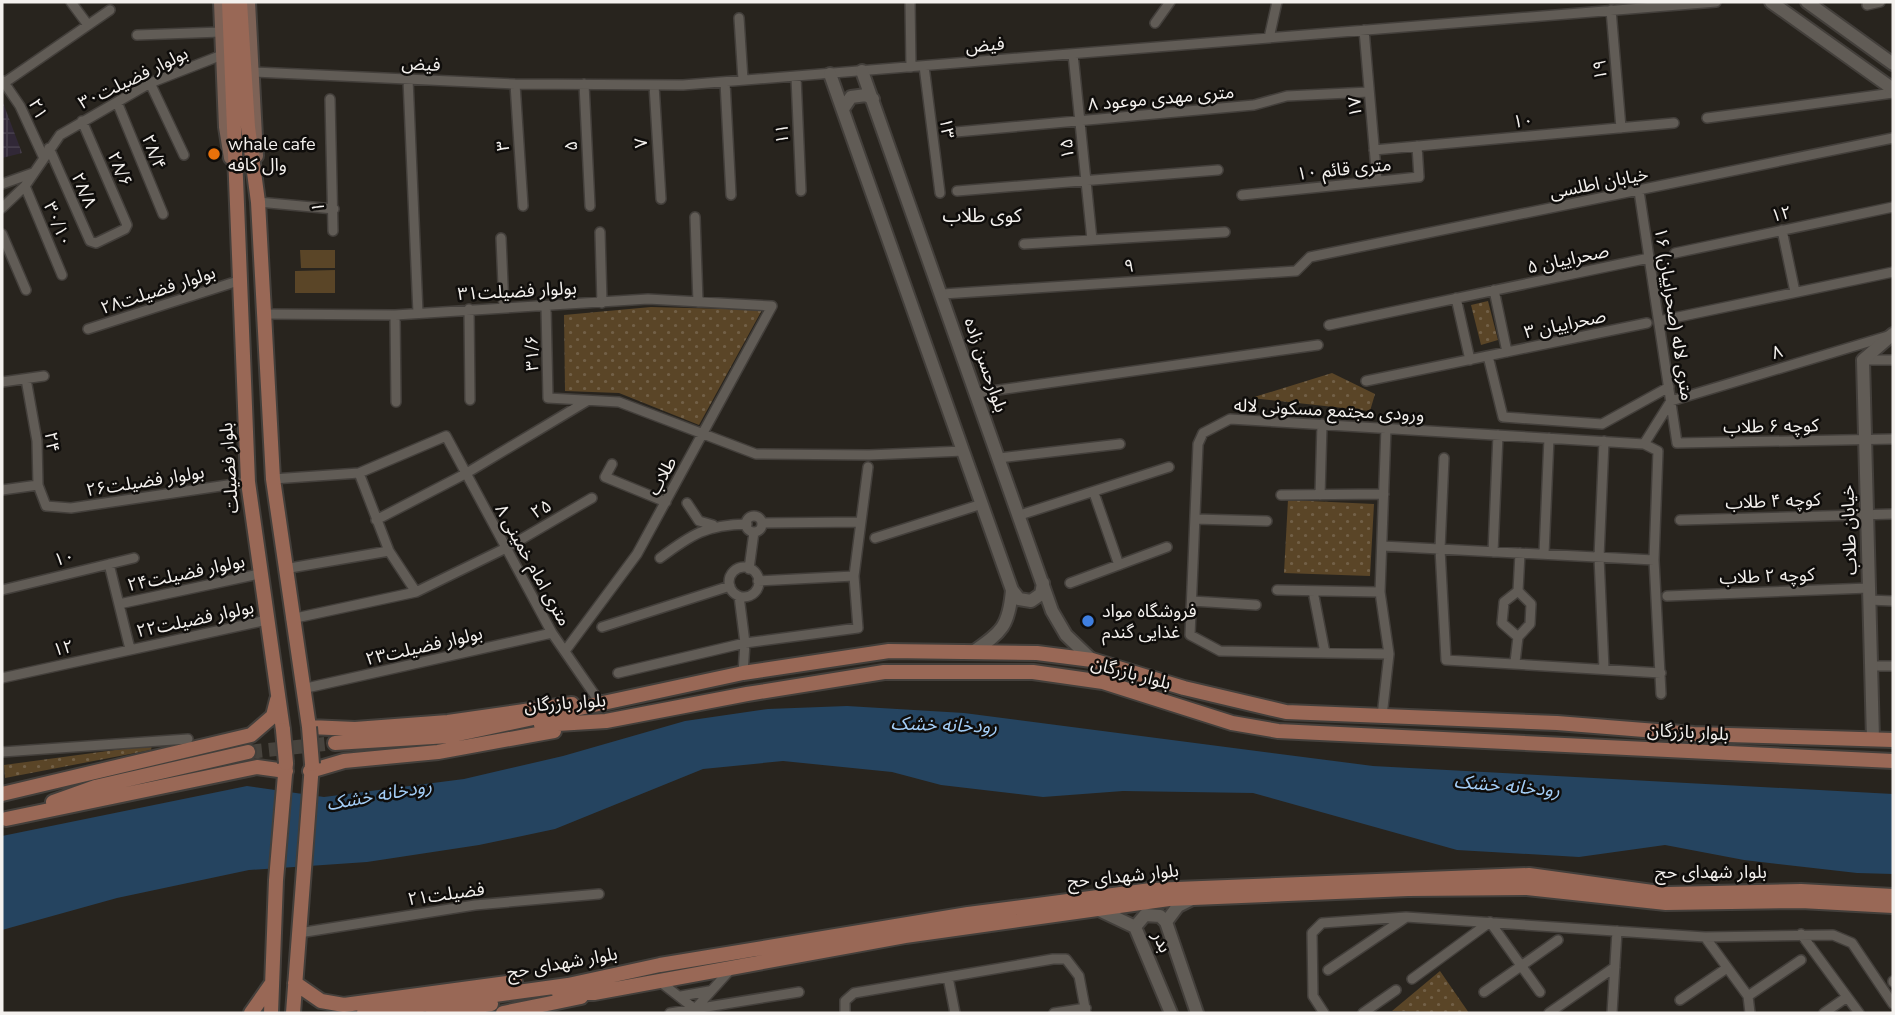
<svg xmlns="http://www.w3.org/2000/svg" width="1895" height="1015" font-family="'Nunito Sans','Noto Sans Arabic',sans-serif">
	<defs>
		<pattern id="industrial-grid" width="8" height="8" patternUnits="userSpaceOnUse" patternTransform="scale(1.75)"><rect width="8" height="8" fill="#312837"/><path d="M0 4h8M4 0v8" fill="none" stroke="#453d4a"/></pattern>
		<pattern id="grass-dots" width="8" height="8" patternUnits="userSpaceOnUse" patternTransform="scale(1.75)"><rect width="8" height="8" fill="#5a4527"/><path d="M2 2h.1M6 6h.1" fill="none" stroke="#726047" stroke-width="1.8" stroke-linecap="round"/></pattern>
	</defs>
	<rect width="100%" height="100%" fill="#28241e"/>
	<path fill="url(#industrial-grid)" d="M2 100 22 153 2 158Z"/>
	<path fill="url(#grass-dots)" d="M1488 301 1498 340 1481 345 1471 305Z
		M651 307 762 310 699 425 619 393 565 391 564 315Z
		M1332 373 1375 394 1370 411 1251 398Z
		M1288 500 1374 504 1370 576 1284 573Z
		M152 745 151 750 5 778 4 765Z
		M1440 971 1469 1013 1392 1011Z"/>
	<path fill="#5a4527" d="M300 250H335V268H301Z
		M335 270V293H295V271Z"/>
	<path fill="#254460" d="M847 706 964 713 1373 766 1893 794V874L1857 873 1744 860 1665 845 1579 857 1457 850 1253 793 1123 791 1043 797 941 785 892 772 783 761 703 769 555 829 479 845 367 862 249 870 117 898 2 930V836L247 786 324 797 464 779 563 756 685 721 768 709Z"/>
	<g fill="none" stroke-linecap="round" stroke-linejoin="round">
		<path stroke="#47433d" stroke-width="14" stroke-dasharray="14 7" stroke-linecap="butt" d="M248 752 335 743"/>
		<defs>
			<path id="minor" d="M71 2 88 25
				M910 2 911 67
				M1867 5 1880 2
				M1611 10 1621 128
				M739 18 743 80
				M1155 23 1170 2
				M1364 30 1377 181
				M137 35 221 32
				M1269 38 1277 2
				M1073 54 1092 240
				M924 66 940 193
				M254 72 515 84 683 85 1716 2
				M796 77 801 191
				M408 79 418 313
				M3 81 20 106 43 156
				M725 82 731 195
				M4 83 110 10
				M150 83 184 155
				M515 84 523 206
				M584 84 590 206
				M654 85 661 199
				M330 99 333 231
				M117 102 163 214
				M1707 118 1893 93
				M956 132 1254 105 1287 96 1369 92
				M49 148 90 241 96 243 125 229 127 225 82 121
				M1374 150 1674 123
				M2 184 33 173
				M25 186 62 275
				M957 191 1218 170
				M1639 191 1677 443 1893 439
				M1242 195 1419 177 1417 146
				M258 202 334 209
				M2 208 25 186 60 135 150 83 222 55
				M695 217 698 302
				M1782 230 1795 292
				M600 232 602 303
				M2 234 26 290
				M501 238 504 308
				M1024 244 1225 232
				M1675 253 1893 207
				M1494 290 1507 352
				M943 294 1296 271 1310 257 1893 138
				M1456 298 1470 360
				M546 307 548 398 619 402 756 454 869 455 964 451
				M469 309 470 400
				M264 314 395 315 648 299 772 306 637 554 565 651
				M395 315 396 402
				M1659 321 1893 272
				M1329 325 1649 258
				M88 329 238 281
				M1488 356 1503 417 1602 424 1669 387
				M1863 360H1893
				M26 379 37 441 38 485 46 506 71 508 248 482
				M1366 381 1647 323
				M2 382 44 376
				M977 393 1318 345
				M1644 444 1658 451 1654 560 1661 694
				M999 458 1120 444
				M1444 458 1440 549 1446 660 1661 673
				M612 464 605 477 666 502
				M359 473 389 551 416 592
				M273 479 359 473 446 436 552 633 601 704
				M2 490 38 485
				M1094 493 1119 565
				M1281 495 1384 494
				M1320 495 1322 424
				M687 503 699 521 713 525
				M1020 515 1169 467
				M746 524a8 8 0 1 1 16 0a8 8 0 1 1-16 0Z
				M1195 519 1267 521
				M376 520 465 474 587 401
				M1680 520 1893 514
				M762 523 860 522
				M875 538 982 504
				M1382 546 1654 560
				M1493 552 1498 435
				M1544 554 1549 438
				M660 558C692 534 706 525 747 524
				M109 564 130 649
				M729 582a15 15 0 1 1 30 0a15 15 0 1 1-30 0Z
				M284 569 389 551
				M749 569 754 532
				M758 581 854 576
				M1070 583 1167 547
				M2 590 134 558
				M1277 590 1380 592
				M1313 591 1325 653
				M739 596 745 643 743 673
				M1667 596 1869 588
				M1869 600 1893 601
				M1192 601 1256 605
				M119 604 259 574
				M291 619 416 592 506 548 592 498
				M602 627 730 586
				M1518 637 1502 623 1504 602 1518 591 1520 553
				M1389 654 1220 651 1190 635 1198 444 1203 433 1230 419 1644 444 1671 401 1888 336
				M1515 662 1518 637 1530 624 1531 604 1518 591
				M1871 666H1893
				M1604 669 1599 557 1604 441
				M618 673 745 643 858 628 854 576 868 467
				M2 678 267 620
				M302 689 552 633
				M1382 716 1389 654 1380 592 1386 428
				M2 752 188 739
				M299 933 475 905 599 894
				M1801 934 1859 1013
				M1705 937 1748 996 1750 1013
				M1328 970 1405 918
				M948 977 955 1013
				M1412 979 1490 922 1540 992
				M659 981 695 1009 731 969
				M1893 982V981
				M1484 992 1558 940
				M681 996 709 991
				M1748 996 1801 960
				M1680 1000 1727 968
				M670 1013 799 992
				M845 1013V1001L854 993 1053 959H1066L1079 976 1086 1013
				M1054 1013 1086 1008
				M1324 1013 1313 996 1312 933 1322 923 1406 917 1705 937 1833 935 1852 943 1893 1004
				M1363 1013 1396 990
				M1549 1013 1615 967
				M1612 1013 1617 931
				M1824 1013 1847 997"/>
			<path id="tertiary" d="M1771 2 1893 89
				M1807 2 1893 64
				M862 71 1052 611 1066 635 1092 660
				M830 74 1012 590C1009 626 1002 632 973 652
				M843 109 851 97 866 95 873 99
				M1012 590 1019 599 1031 601 1041 594 1043 583
				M1873 739 1863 360 1893 334
				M1192 899 1178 906 1166 922 1197 1013
				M1095 908 1135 927 1171 1013
				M1135 927 1145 915 1160 916 1166 922"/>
			<path id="secondary" d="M220 2 225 127 230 158
				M249 2 257 156"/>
			<path id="primary" d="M229 2 248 482 283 730
				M240 2 248 127 258 202 273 479 309 727 355 729 448 722 572 704
				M541 725 606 721 747 694 884 672H1033L1103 682 1232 723 1278 731 1893 761
				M335 743 449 736 743 673 889 651 1037 653 1092 660 1184 688 1286 712 1557 723 1694 734 1893 740
				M310 771 344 761 438 752 554 731
				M2 794 251 735 273 716 277 700
				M53 802 95 787 248 752
				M6 819 257 767 286 771
				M295 983 321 1001 344 1005 515 982
				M559 993H594L905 936 1169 899 1408 889 1527 888 1666 903 1801 901 1893 906
				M251 1013 272 983
				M271 1013 276 880 286 763
				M293 1013 312 764
				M364 1013 568 985 660 965 968 914 1151 890 1529 875 1667 894 1801 891 1893 896
				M433 1013 491 1004
				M503 1013 581 997"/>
		</defs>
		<use href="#minor" stroke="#433f3b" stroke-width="12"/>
		<use href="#tertiary" stroke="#433f3b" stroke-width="16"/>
		<use href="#secondary" stroke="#433f3b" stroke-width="16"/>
		<use href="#primary" stroke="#433f3b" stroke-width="18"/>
		<use href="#minor" stroke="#615c56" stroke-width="9"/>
		<use href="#tertiary" stroke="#615c56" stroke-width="12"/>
		<use href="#secondary" stroke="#7d6256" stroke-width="12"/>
		<use href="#primary" stroke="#996856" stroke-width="14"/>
		<defs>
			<path id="primary-bridge" d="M309 727 312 764
				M283 730 286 763"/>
		</defs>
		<use href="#primary-bridge" stroke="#433f3b" stroke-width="18" stroke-linecap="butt"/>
		<use href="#primary-bridge" stroke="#996856" stroke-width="14"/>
	</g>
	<circle fill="#e8710a" stroke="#0f0d0b" stroke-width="2.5" cx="214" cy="154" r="7"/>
	<circle fill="#3f7fe0" stroke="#0f0d0b" stroke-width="2.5" cx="1088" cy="621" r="7"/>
	<g text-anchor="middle" stroke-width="5" stroke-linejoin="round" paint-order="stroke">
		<g font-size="18" fill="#f4f1ee" stroke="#0f0d0b">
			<text transform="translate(985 45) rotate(-5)" y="6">فیض</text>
			<text transform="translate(421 64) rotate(3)" y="6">فیض</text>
			<text transform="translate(1600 70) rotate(-94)" y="6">۱۹</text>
			<text transform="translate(133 78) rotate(-26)" y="6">بولوار فضیلت۳۰</text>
			<text transform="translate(1161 98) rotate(-5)" y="6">۸ متری مهدی موعود</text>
			<text transform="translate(1355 107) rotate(-95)" y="6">۱۷</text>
			<text transform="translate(38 109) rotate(63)" y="6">۲۱</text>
			<text transform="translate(1523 121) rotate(-5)" y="6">۱۰</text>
			<text transform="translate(947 128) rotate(83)" y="6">۱۳</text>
			<text transform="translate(782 134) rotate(-92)" y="6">۱۱</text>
			<text transform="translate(641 143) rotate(-94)" y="6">۷</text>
			<text transform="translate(503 146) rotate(-94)" y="6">۳</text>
			<text transform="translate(571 146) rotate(-93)" y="6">۵</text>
			<text transform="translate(1067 149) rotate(-96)" y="6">۱۵</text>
			<text transform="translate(154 152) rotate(68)" y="6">۲۸/۴</text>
			<text transform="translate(120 169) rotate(66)" y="6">۲۸/۶</text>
			<text transform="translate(1344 169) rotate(-6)" y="6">۱۰ متری قائم</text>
			<text transform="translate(1599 183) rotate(-11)" y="6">خيابان اطلسى</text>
			<text transform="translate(84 190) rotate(66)" y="6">۲۸/۸</text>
			<text transform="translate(318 207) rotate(-90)" y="6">۱</text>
			<text transform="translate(1781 214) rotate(-12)" y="6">۱۲</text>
			<text transform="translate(58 224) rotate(67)" y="6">۳۰/۱۰</text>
			<text transform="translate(1568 259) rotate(-12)" y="6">۵ صحراییان</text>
			<text transform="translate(1129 266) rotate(-4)" y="6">۹</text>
			<text transform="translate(158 290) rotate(-18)" y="6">بولوار فضیلت۲۸</text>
			<text transform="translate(517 291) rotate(-3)" y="6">بولوار فضیلت۳۱</text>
			<text transform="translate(1674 314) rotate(81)" y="6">۱۶ متری لاله (صحراییان)</text>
			<text transform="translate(1565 324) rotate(-12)" y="6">صحراییان ۳</text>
			<text transform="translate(1777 352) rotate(-17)" y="6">۸</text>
			<text transform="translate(532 353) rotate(-91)" y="6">۳۱/۶</text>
			<text transform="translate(986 365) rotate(71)" y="6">بلوارحسن زاده</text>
			<text transform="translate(1329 410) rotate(3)" y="6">ورودی مجتمع مسکونی لاله</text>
			<text transform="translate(1771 426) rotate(-1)" y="6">کوچه ۶ طلاب</text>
			<text transform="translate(52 442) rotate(83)" y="6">۲۴</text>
			<text transform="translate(229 468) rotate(-94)" y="6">بلوار فضیلت</text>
			<text transform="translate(662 476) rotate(-61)" y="6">طلاب</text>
			<text transform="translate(145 481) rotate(-9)" y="6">بولوار فضیلت۲۶</text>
			<text transform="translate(1773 501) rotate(-2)" y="6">کوچه ۴ طلاب</text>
			<text transform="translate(541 509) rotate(-30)" y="6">۲۵</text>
			<text transform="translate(1849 530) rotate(-92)" y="6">خیابان طلاب</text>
			<text transform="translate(64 558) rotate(-14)" y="6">۱۰</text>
			<text transform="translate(533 565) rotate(61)" y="6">۸ متری امام خمینی</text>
			<text transform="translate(186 573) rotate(-12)" y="6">بولوار فضیلت۲۴</text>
			<text transform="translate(1767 576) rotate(-2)" y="6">کوچه ۲ طلاب</text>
			<text transform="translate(195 619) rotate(-12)" y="6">بولوار فضیلت۲۲</text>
			<text transform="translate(424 646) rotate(-13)" y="6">بولوار فضیلت۲۳</text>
			<text transform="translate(63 648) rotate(-12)" y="6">۱۲</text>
			<text transform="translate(1131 673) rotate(15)" y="6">بلوار بازرگان</text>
			<text transform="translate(565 703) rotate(-4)" y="6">بلوار بازرگان</text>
			<text transform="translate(1688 732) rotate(3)" y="6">بلوار بازرگان</text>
			<text x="1711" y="878">بلوار شهدای حج</text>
			<text transform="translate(1123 876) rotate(-6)" y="6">بلوار شهدای حج</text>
			<text transform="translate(446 894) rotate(-8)" y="6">فضیلت۲۱</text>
			<text transform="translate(1162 942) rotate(67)" y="6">بدر</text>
			<text transform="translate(562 963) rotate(-10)" y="6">بلوار شهدای حج</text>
		</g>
		<g font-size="18" fill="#f4f1ee" stroke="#0f0d0b" text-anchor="start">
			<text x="228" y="150">whale cafe<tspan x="228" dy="21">وال کافه</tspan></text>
			<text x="1102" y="617">فروشگاه مواد<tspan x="1102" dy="21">غذایی گندم</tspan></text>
		</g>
		<g font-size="19" fill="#f4f1ee" stroke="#0f0d0b">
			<text x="982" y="222">کوی طلاب</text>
		</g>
		<g font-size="19" font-style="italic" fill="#a4cef7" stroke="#0f0d0b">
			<text transform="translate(944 724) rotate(2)" y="7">رودخانه خشک</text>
			<text transform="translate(1507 785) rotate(5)" y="7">رودخانه خشک</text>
			<text transform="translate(379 794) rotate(-10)" y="7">رودخانه خشک</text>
		</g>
	</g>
	<rect width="1895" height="1015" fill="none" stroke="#f4f1ee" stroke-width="7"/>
</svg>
